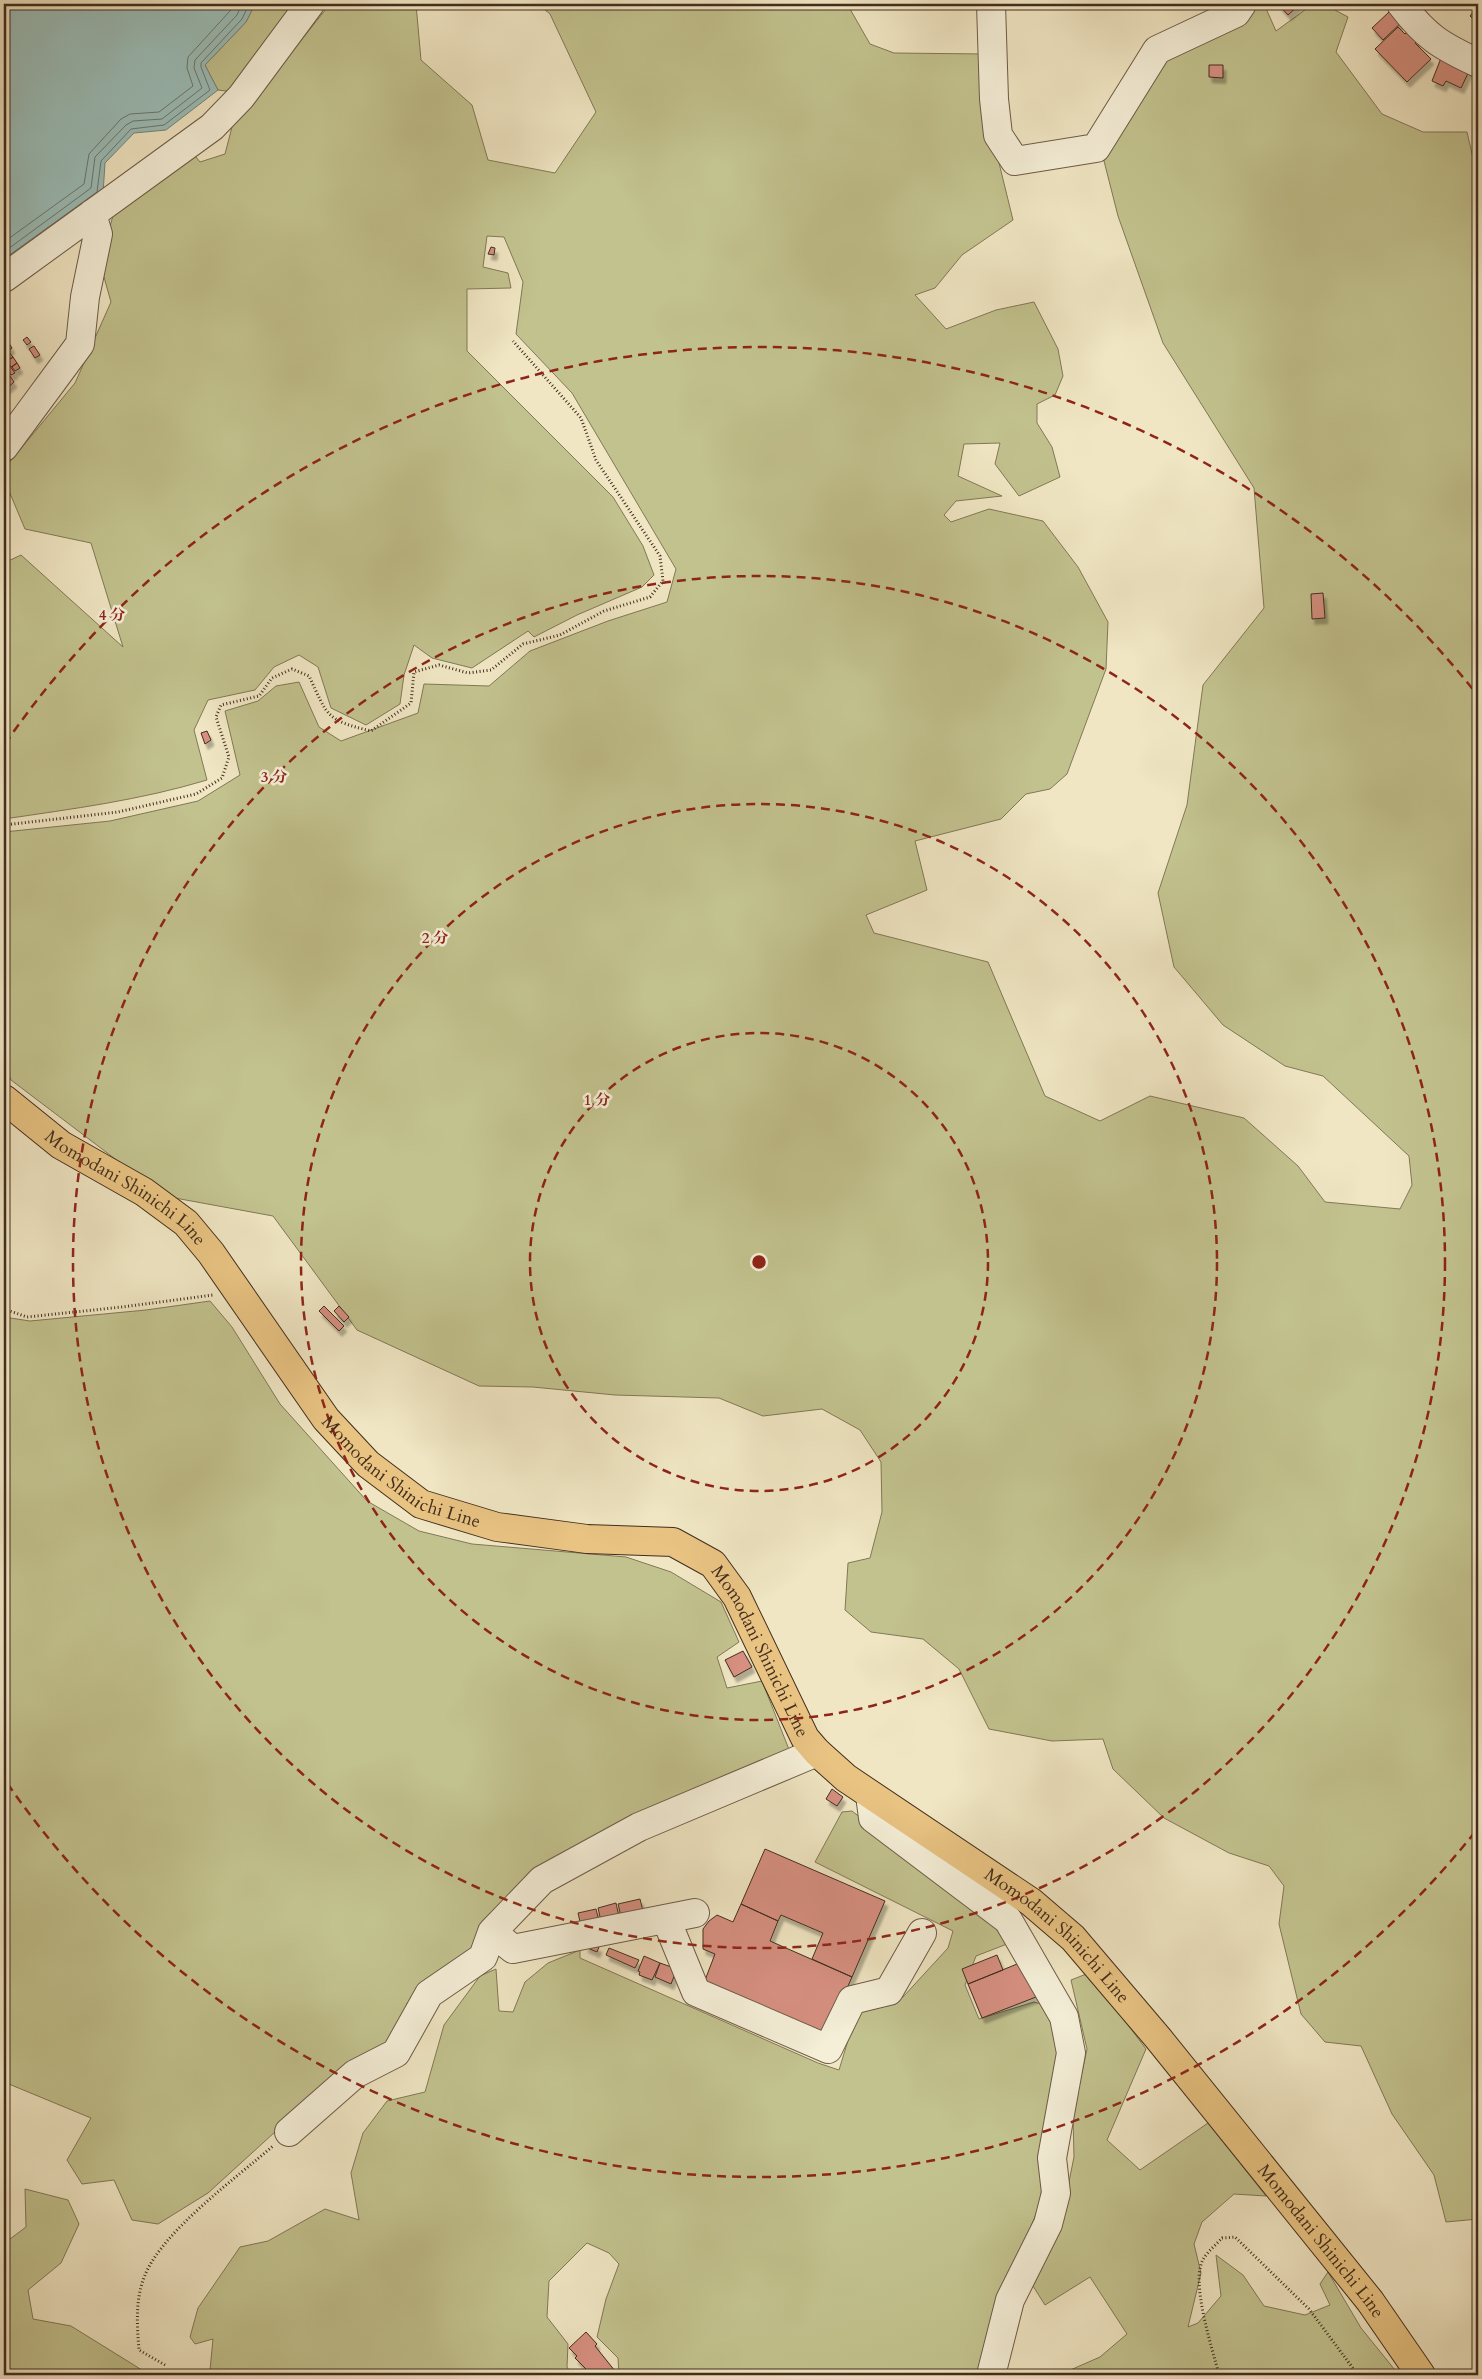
<svg xmlns="http://www.w3.org/2000/svg" width="1482" height="2379" font-family="Cardo,'Noto Serif JP',serif">
	<defs>
		<filter id="shadow"><feDropShadow dx="3" dy="5.5" stdDeviation="1" flood-color="#0004"/></filter>
	</defs>
	<rect width="100%" height="100%" fill="#f0e6c3"/>
	<filter id="stains"><feTurbulence type="fractalNoise" baseFrequency=".004" numOctaves="4"/><feColorMatrix values="0 0 0 0 .2 0 0 0 0 .09 0 0 0 0 .02 0 0 0 .5 -.17"/></filter>
	<radialGradient id="worn" r=".72"><stop offset=".6" stop-color="#630" stop-opacity="0"/><stop offset="1" stop-color="#630" stop-opacity=".3"/></radialGradient>
	<path fill="#c2c28e" stroke="#827856" d="M255 4H297L234 92 218 90 205 65 246 22Z
		M330 4H416L421 60 472 105 488 160 555 173 596 112 550 14 538 4H850V9L870 44 894 53 984 54 989 122 1013 220 962 255 935 288 915 295 946 329 996 310 1034 302 1058 349 1063 376 1055 395 1037 404V423L1052 447 1060 477 1019 496 995 464 1000 443 964 444 958 476 1002 496 956 501 944 515 951 522 989 509 1043 521 1078 567 1108 622 1106 669 1067 774 1050 789 1026 794 1001 819 915 841 927 890 866 915 874 933 988 962 1045 1096 1100 1121 1150 1096 1244 1118 1298 1166 1325 1202 1400 1209 1412 1185 1409 1156 1323 1076 1285 1066 1223 1025 1174 967 1158 893 1187 805 1203 685 1264 608 1254 488 1163 343 1118 216 1103 157 1165 54 1252 4H1264L1276 31 1313 4H1324L1348 17 1336 52 1382 114 1423 132H1467L1478 180V2219L1446 2222 1434 2175 1392 2114 1361 2046 1325 2042 1301 2014 1279 1924 1284 1886 1269 1866 1229 1853 1164 1818 1113 1769 1103 1739 1052 1741 989 1729 959 1669 923 1639 871 1632 845 1610 848 1563 870 1558 882 1512 881 1462 860 1430 822 1409 763 1416 719 1398 615 1395 533 1387 479 1386 357 1330 273 1216 164 1196 11 1080 4 1062V832L110 821 198 801 240 775 225 711 258 701 276 686 299 682 319 727 341 741 418 713 424 684 489 686 530 651 608 621 667 602 676 569 572 393 516 334 523 282 504 237 487 236 483 267 508 273 511 288 467 289V351L613 497 643 546 654 575 642 587 577 615 534 637 528 631 472 668 432 658 414 645 404 675 400 704 366 725 331 708 318 667 299 655 274 667 255 690 208 700 194 730 207 780C141 800 72 809 4 819V563L21 555 123 647 91 543 25 529 4 479V469L75 383 111 302 102 270 109 230 114 212 192 152 200 162 225 154 232 127Z
		M210 1301 232 1327 280 1404 367 1501 419 1531 472 1544 626 1557 671 1572 721 1602 739 1642 717 1657 727 1688 762 1681 790 1752 638 1818 407 2003 406 2029 379 2060 353 2061 208 2193 158 2224 132 2220 114 2180 82 2184 67 2160 91 2118 4 2082V1317L30 1321 146 1310Z
		M852 1811 989 1919 1007 1944 976 1956 965 1985 979 2019 1034 2002 1052 2007 1066 2068 1044 2165 1040 2205 1023 2245 989 2375H619L618 2358 597 2337 606 2299 619 2264 609 2253 587 2243 549 2281 547 2317 568 2344 567 2367 572 2375H201L210 2370 213 2339 195 2344 190 2337 198 2308 240 2247 268 2241 325 2209 359 2220 351 2173 363 2133 387 2101 425 2092 444 2025 480 1976 496 1969 499 2011 513 2012 525 1982 548 1963 580 1950V1958L818 2063 839 2070 856 2014 903 1997 948 1948 953 1931 815 1862 842 1812Z
		M1089 1973 1146 2049 1107 2140 1140 2170 1208 2123 1266 2196 1234 2194 1202 2222 1194 2244 1201 2273 1188 2327 1198 2323 1221 2296 1216 2255 1243 2275 1264 2306 1305 2315 1330 2305 1320 2284 1328 2272 1361 2328 1399 2375H1059L1100 2357 1127 2334 1090 2277 1045 2305 1033 2286 1059 2231 1074 2157 1073 2115 1087 2049 1071 1980Z
		M25 2189 68 2200 79 2224 61 2263 28 2290 33 2319 71 2326 150 2375H4V2228L10 2239 26 2227Z"/>
	<path fill="#9bbeb9" stroke="#77847b" d="M4 4H255L246 22 205 65 218 90 166 130 134 133 105 163 103 194 4 265Z"/>
	<g fill="none" stroke-linecap="round" stroke-linejoin="round">
		<path stroke="#6e766c" stroke-width="1" d="M4 242 84 184 89 154 121 119 130 114 159 112 193 86 187 68 188 57 230 11 234 4
			M4 252 91 188 95 157 126 125 133 121 162 119 202 88 194 68 195 60 237 15 242 4
			M4 259 97 192 101 161 131 129 164 125 210 90 201 67V63L242 19 249 4"/>
	</g>
	<path fill="#d68f80" stroke="#422d1e" filter="url(#shadow)" d="M1278 4H1300L1288 15Z
		M1478 6V23L1470 16Z
		M1389 12 1405 19 1383 40 1372 28Z
		M1398 27 1405 34 1411 29 1420 38 1415 43 1431 59 1407 82 1375 49Z
		M1443 53 1471 67 1461 88 1446 81 1443 86 1432 81Z
		M1209 65H1223V78L1209 77Z
		M491 247 495 248 494 255 488 254Z
		M4 336 12 348 4 354Z
		M27 337 31 342 27 345 23 340Z
		M34 346 40 355 35 358 29 349Z
		M9 352 13 357 7 361 4 355Z
		M13 357 17 363 11 367 7 361Z
		M4 358 15 373 11 375 8 371 4 375Z
		M17 363 20 368 15 371 12 367Z
		M10 376 14 382 4 391V379Z
		M1323 593 1325 618 1312 619 1311 594Z
		M207 731 211 740 205 744 201 733Z
		M324 1306 344 1326 339 1331 319 1311Z
		M339 1306 349 1317 344 1322 334 1311Z
		M743 1651 752 1667 734 1677 725 1660Z
		M832 1789 843 1797 837 1806 826 1799Z
		M765 1849 885 1901 852 1977 812 1959 823 1933 781 1915 778 1921 741 1904Z
		M640 1899 643 1911 621 1916 618 1904Z
		M616 1903 619 1917 601 1921 598 1908Z
		M741 1904 778 1921 770 1941 852 1977 824 2041 702 1988 715 1954 703 1949V1929L709 1921 717 1915 733 1922Z
		M596 1909 599 1921 581 1926 578 1913Z
		M587 1942 599 1947 597 1952 585 1947Z
		M609 1948 639 1960 635 1968 606 1955Z
		M997 1955 1003 1970 968 1984 962 1969Z
		M644 1956 660 1963 652 1980 639 1975 640 1972 638 1971Z
		M1022 1962 1036 1997 982 2018 968 1984Z
		M660 1963 677 1969 671 1984 655 1977Z
		M586 2332 597 2344 595 2346 615 2371 611 2375H592L575 2358 577 2356 569 2348Z"/>
	<g fill="none" stroke-linecap="round" stroke-linejoin="round">
		<defs>
			<path id="minor" d="M991 4 994 99 998 135 1015 161 1096 148 1157 50 1236 13 1242 4
				M1401 4C1426 37 1441 46 1478 63
				M4 278 212 127 241 97 310 4
				M4 447 80 344 85 297 98 234 92 214
				M870 1795 873 1818 1008 1920 1064 2017 1071 2053 1052 2158 1056 2193 1048 2224 1010 2300 991 2375
				M666 1919 696 1992 828 2049 852 2000 889 1991 922 1933
				M492 1932 513 1949 695 1913
				M289 2132 355 2074 396 2053 429 1994 483 1957 492 1932 542 1880 639 1827 817 1752"/>
			<g id="major">
				<path id="s1" d="M4 1099 61 1145 144 1192 186 1223 211 1253 326 1419 368 1464 421 1504 497 1527 587 1539 673 1542 713 1564 737 1597 805 1738 817 1752 846 1778 1031 1902 1073 1938 1158 2038 1370 2301 1421 2375"/>
			</g>
		</defs>
		<use href="#minor" stroke="#6e5b47" stroke-width="30"/>
		<use href="#major" stroke="#422d1e" stroke-width="30"/>
		<path stroke="#422d1e" stroke-width="3" stroke-dasharray="1 2.5" stroke-linecap="butt" d="M4 825 118 812 196 794 222 778 229 757 216 717 221 705 259 696 272 678 292 669 309 676C328 716 325 720 371 731L411 703 414 672 439 665 468 673 491 670 523 644 560 635 604 611 650 597 663 581 660 556 596 460 581 418 513 341
			M4 1309 27 1317 122 1307 213 1295
			M165 2365 139 2350C137 2325 135 2299 145 2275 163 2231 236 2178 273 2146
			M1219 2375C1213 2350 1189 2280 1204 2258 1208 2251 1217 2244 1222 2238L1235 2237 1309 2309 1358 2375"/>
		<use href="#minor" stroke="#f5efd8" stroke-width="28"/>
		<use href="#major" stroke="#e8c382" stroke-width="28"/>
	</g>
	<g fill="none" stroke="#8f2418" stroke-width="2.5" stroke-dasharray="9 6">
		<circle cx="759" cy="1262" r="229"/>
		<circle cx="759" cy="1262" r="458"/>
		<circle cx="759" cy="1262" r="686"/>
		<path d="M1475 1832A915 915 0 0 1 5 1780M5 744A915 915 0 0 1 1475 692"/>
	</g>
	<g text-anchor="middle" stroke-width="5" stroke-linejoin="round" paint-order="stroke">
		<g font-size="18" fill="#422d1e" stroke="#f5efd8">
			<text dy="6" stroke="none"><textPath href="#s1" startOffset="151">Momodani Shinichi Line</textPath></text>
			<text dy="6" stroke="none"><textPath href="#s1" startOffset="556">Momodani Shinichi Line</textPath></text>
			<text dy="6" stroke="none"><textPath href="#s1" startOffset="991">Momodani Shinichi Line</textPath></text>
			<text dy="6" stroke="none"><textPath href="#s1" startOffset="1411">Momodani Shinichi Line</textPath></text>
			<text dy="6" stroke="none"><textPath href="#s1" startOffset="1816">Momodani Shinichi Line</textPath></text>
		</g>
	</g>
	<circle cx="759" cy="1262" r="8" fill="#8f2418" stroke="#f5efd8" stroke-width="2.5"/>
	<g font-size="15" text-anchor="middle" font-weight="bold" fill="#8f2418" stroke="#f5efd8" stroke-width="5" stroke-linejoin="round" paint-order="stroke">
		<text x="112" y="620">4 分</text>
		<text x="274" y="782">3 分</text>
		<text x="435" y="943">2 分</text>
		<text x="597" y="1105">1 分</text>
	</g>
	<rect width="1482" height="2379" fill="none" stroke="#f0e6c3" stroke-width="20"/>
	<rect x="5" y="5" width="1472" height="2369" fill="none" stroke="#422d1e" stroke-width="2.5"/>
	<rect x="10" y="10" width="1462" height="2359" fill="none" stroke="#422d1e"/>
	<rect width="100%" height="100%" filter="url(#stains)"/>
	<rect width="100%" height="100%" fill="url(#worn)"/>
</svg>
